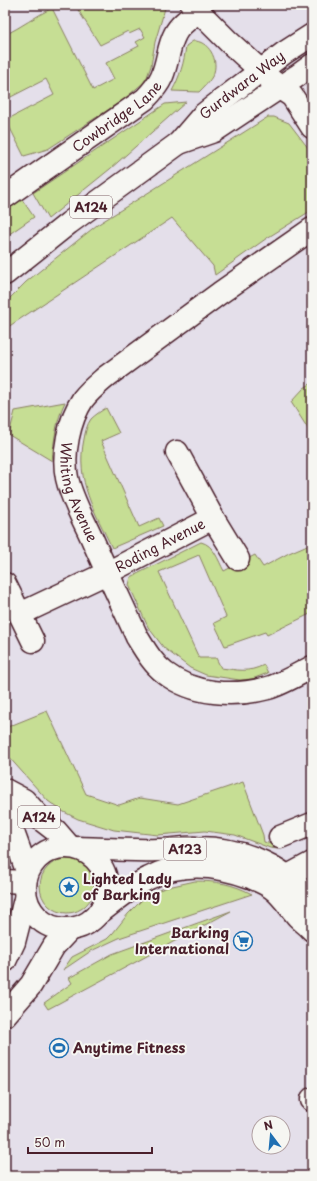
<svg xmlns="http://www.w3.org/2000/svg" width="317" height="1181" font-family="'Playpen Sans',sans-serif">
	<rect width="100%" height="100%" fill="#e4dfea"/>
	<filter id="ink" filterUnits="userSpaceOnUse"><feTurbulence type="fractalNoise" baseFrequency=".025" numOctaves="2"/><feDisplacementMap in="SourceGraphic" scale="8" xChannelSelector="R" yChannelSelector="G"/><feConvolveMatrix kernelMatrix="1 2 1 2 8 2 1 2 1" color-interpolation-filters="sRGB"/></filter>
	<g filter="url(#ink)">
		<path fill="#c6de94" stroke="#887e60" d="M75 5H166L155 42 151 66 147 77 143 83 123 100 48 149 24 156 6 120 54 95 46 79 5 100V35C21 27 36 16 52 8L93 90 114 79 106 63 139 46 136 42 145 37 140 29 129 34 128 31 100 45Z
			M193 41C208 40 220 60 213 75 210 81 204 87 199 92L172 91C180 76 184 63 186 46Z
			M186 102 110 169 48 219 33 193 165 104Z
			M268 117H274L289 123 312 153V210L267 238 215 275 213 266 172 218 5 329V303L26 282 97 225Z
			M21 198 34 217 5 237V210Z
			M312 383V435L291 402 304 388Z
			M65 402C56 421 54 440 52 461L9 435 15 411Z
			M106 408 119 433 101 441 139 527 159 518 163 526 112 548C95 511 75 482 84 439 85 433 87 424 91 419 95 415 101 411 106 408Z
			M201 542C214 545 218 560 224 571L255 555 263 567 289 553 312 543V613L267 635 265 632 225 646 214 623 226 617 199 555 159 572 199 658H216L221 668C238 670 248 673 264 665L268 673 252 679 240 680 206 675 190 668 164 648 148 627 129 585 131 577Z
			M47 711 86 794 119 805 140 798 178 804 243 782 263 835 264 842 272 844 278 849 270 848 235 835 205 831 158 835 114 830 78 819 62 811 48 801 7 755 5 752V728Z
			M40 886a27 27 0 1 1 54 0a27 27 0 1 1-54 0Z
			M195 881C216 881 233 884 252 894L119 938 91 951 63 970 72 957 107 939 113 933 128 914 142 900 153 892 168 887Z
			M231 911 48 1009 44 1003 72 983 69 978 112 954Z"/>
		<g fill="none" stroke-linecap="round" stroke-linejoin="round">
			<defs>
				<g id="minor">
					<path d="M192 5 229 42 280 88 292 96 312 127"/>
					<path id="s1" d="M5 197 145 99C152 92 158 85 162 76 168 62 168 47 175 34 180 24 190 18 198 12"/>
					<path id="s2" d="M312 229 220 293 107 376C99 383 90 390 83 399 69 420 62 454 67 478 72 501 85 522 94 543 108 575 123 606 137 637 145 650 153 664 165 673 193 695 234 697 268 688 282 684 299 674 312 667"/>
					<path d="M177 452 213 518 238 559"/>
					<path d="M5 584 33 641"/>
					<path id="s3" d="M20 614 107 573 213 518"/>
					<path d="M280 837 312 824"/>
					<path d="M5 881 24 882"/>
					<path d="M273 887 286 877 312 863"/>
					<path d="M312 1100V1099"/>
				</g>
				<g id="major">
					<path d="M179 143 214 131 297 76 312 65"/>
					<path id="s4" d="M5 274 69 223 179 143 203 115 222 100 284 53 312 35"/>
					<path d="M5 790 24 800 43 821 56 831 69 846"/>
					<path d="M6 791V808L14 835 27 871"/>
					<circle cx="66" cy="888" r="41"/>
					<path d="M79 848C105 849 132 851 158 850 171 850 184 847 198 848 241 848 290 866 312 905"/>
					<path d="M99 913C115 901 131 887 149 878 181 861 218 865 250 877 257 880 265 883 272 888 282 895 290 908 298 917 303 922 308 925 312 930"/>
					<path d="M5 961 14 942 25 899"/>
					<path d="M5 1015 31 985 54 946 70 929"/>
				</g>
			</defs>
			<use href="#minor" stroke="#4a1f2b" stroke-width="25"/>
			<use href="#major" stroke="#4a1f2b" stroke-width="25"/>
			<use href="#minor" stroke="#f6f6f2" stroke-width="22"/>
			<use href="#major" stroke="#f6f6f2" stroke-width="22"/>
		</g>
	</g>
	<defs>
		<symbol id="sight-ring" viewBox="-11 -11 22 22"><circle r="9.5" fill="#f6f6f2" stroke="#1f6fb2" stroke-width="1.5"/><path d="M0-6L1.8-2.2L6-1.7L2.9 1.2L3.7 5.4L0 3.3L-3.7 5.4L-2.9 1.2L-6-1.7L-1.8-2.2Z" fill="#1f6fb2"/></symbol>
		<symbol id="supermarket-ring" viewBox="-11 -11 22 22"><circle r="9.5" fill="#f6f6f2" stroke="#1f6fb2" stroke-width="1.5"/><path d="M-6-5.5h2.5l.6 2H6L4.5 2H-2.5L-4.4-4H-6ZM-1.5 3.2a1.3 1.3 0 1 0 .1 0ZM3 3.2a1.3 1.3 0 1 0 .1 0Z" fill="#1f6fb2"/></symbol>
		<symbol id="stadium-ring" viewBox="-11 -11 22 22"><circle r="9.5" fill="#f6f6f2" stroke="#1f6fb2" stroke-width="1.5"/><path d="M0-5a6.5 5 0 1 0 0 10a6.5 5 0 1 0 0-10ZM-3.5-1.8h7v3.6h-7Z" fill="#1f6fb2"/></symbol>
	</defs>
	<g fill-rule="evenodd">
		<use href="#sight-ring" x="58" y="876" width="22" height="22"/>
		<use href="#supermarket-ring" x="232" y="930" width="22" height="22"/>
		<use href="#stadium-ring" x="48" y="1037" width="22" height="22"/>
	</g>
	<g text-anchor="middle" stroke-width="4" stroke-linejoin="round" paint-order="stroke">
		<g fill="#f6f6f2" stroke="#7e6067" stroke-width="1">
			<rect x="70" y="196" width="42" height="22" rx="3"/>
			<rect x="18" y="806" width="42" height="22" rx="3"/>
			<rect x="164" y="838" width="42" height="22" rx="3"/>
		</g>
		<g font-size="13" font-weight="bold" fill="#4a1f2b">
			<text x="91" y="212">A124</text>
			<text x="39" y="822">A124</text>
			<text x="185" y="854">A123</text>
		</g>
		<g font-size="14" fill="#4a1f2b" stroke="#f6f6f2">
			<text dy="5" stroke="none"><textPath href="#s4" startOffset="304">Gurdwara Way</textPath></text>
			<text dy="5" stroke="none"><textPath href="#s1" startOffset="138">Cowbridge Lane</textPath></text>
			<text dy="5" stroke="none"><textPath href="#s2" startOffset="384">Whiting Avenue</textPath></text>
			<text dy="5" stroke="none"><textPath href="#s3" startOffset="156">Roding Avenue</textPath></text>
		</g>
		<g font-size="14" font-weight="bold" fill="#4a1f2b" stroke="#f6f6f2" text-anchor="start">
			<text x="83" y="884">Lighted Lady<tspan x="83" dy="16">of Barking</tspan></text>
			<text x="229" y="938" text-anchor="end">Barking<tspan x="229" dy="16">International</tspan></text>
			<text x="73" y="1053">Anytime Fitness</text>
		</g>
	</g>
	<rect width="317" height="1181" fill="none" stroke="#f6f6f2" stroke-width="20"/>
	<rect x="10" y="10" width="297" height="1161" fill="none" stroke="#4a1f2b" stroke-width="1.5" filter="url(#ink)"/>
	<g transform="translate(271 1135) rotate(344)"><circle r="19" fill="#f6f6f2" stroke="#b1a0a2"/>
	<path d="M0-3L7 15L0 10L-7 15Z" fill="#1f6fb2"/>
	<text y="-6" font-size="11" font-weight="bold" text-anchor="middle" fill="#4a1f2b">N</text>
	</g>
	<path d="M28 1147v6h124v-6" fill="none" stroke="#4a1f2b" stroke-width="2"/>
	<text x="34" y="1147" font-size="12" fill="#4a1f2b" stroke="#f6f6f2" stroke-width="3" paint-order="stroke">50 m</text>
</svg>
